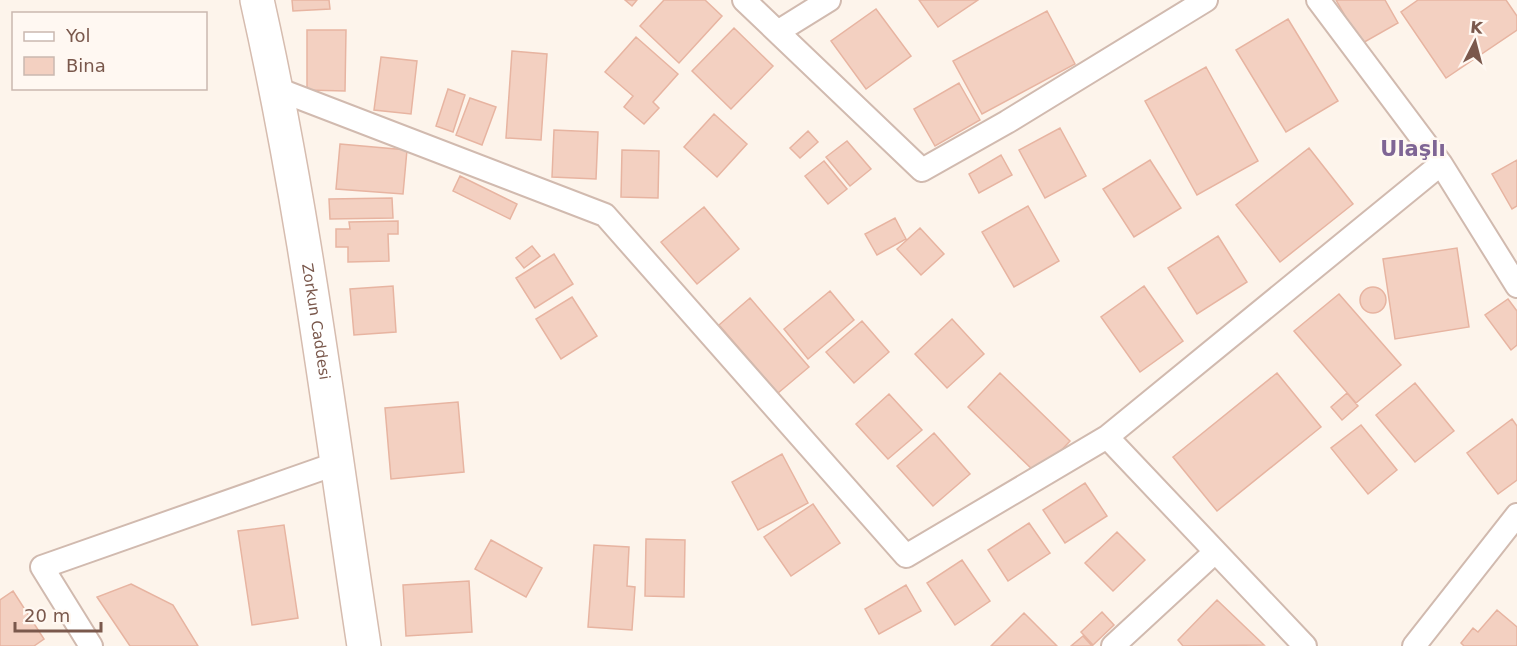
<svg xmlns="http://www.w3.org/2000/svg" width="1517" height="646" font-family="'DejaVu Sans',sans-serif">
	<rect width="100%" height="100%" fill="#fdf4eb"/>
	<path fill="#f3d0c1" stroke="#e7b4a1" stroke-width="1.5" d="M292 0H329L330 9 293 11Z
		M625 0H637L632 6Z
		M664 0H705L722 16 679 63 640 26Z
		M919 0H978L938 27Z
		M1336 0H1385L1398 23 1361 44Z
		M1418 0H1506L1517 16V30L1446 78 1401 12Z
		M876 9 911 56 866 89 831 41Z
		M1047 11 1075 64 982 114 953 61Z
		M1288 19 1338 101 1286 132 1236 50Z
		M734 28 773 66 731 109 692 71Z
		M307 30H346L345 91 307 90Z
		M636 37 678 74 653 102 659 108 644 124 624 107 633 96 605 72Z
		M512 51 547 54 541 140 506 138Z
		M381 57 417 61 411 114 374 110Z
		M1206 67 1258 161 1197 195 1145 101Z
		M959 83 980 120 935 146 914 109Z
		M448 89 465 95 453 132 436 126Z
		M470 98 496 107 482 145 456 135Z
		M714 114 747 144 717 177 684 147Z
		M1060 128 1086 176 1045 198 1019 150Z
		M554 130 598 132 596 179 552 177Z
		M808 131 818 142 800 158 790 148Z
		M847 141 871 169 850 186 826 157Z
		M340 144 407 150 403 194 336 189Z
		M1309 148 1353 204 1280 262 1236 205Z
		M622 150 659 151 658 198 621 197Z
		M1001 155 1012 175 979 193 969 174Z
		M1150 160 1181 208 1134 237 1103 189Z
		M1517 160V206L1512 209 1492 174Z
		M824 161 847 189 828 204 805 176Z
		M460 176 517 204 510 219 453 191Z
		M392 198 393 218 330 219 329 199Z
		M1028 206 1059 261 1014 287 982 232Z
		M704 207 739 249 697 284 661 242Z
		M895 218 906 239 877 255 865 234Z
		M398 221V234H388L389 261 348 262V247H336V229H350L349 222Z
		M920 228 944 254 921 275 897 249Z
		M1218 236 1247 282 1197 314 1168 268Z
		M532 246 540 256 524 268 516 258Z
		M1457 248 1469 327 1395 339 1383 259Z
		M554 254 573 284 535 308 516 278Z
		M393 286 396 332 354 335 350 289Z
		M1144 286 1183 341 1140 372 1101 317Z
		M1360 300a13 13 0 1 1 26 0a13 13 0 1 1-26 0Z
		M830 291 854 320 808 359 784 329Z
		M1339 294 1401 365 1356 403 1294 331Z
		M572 297 597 336 561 359 536 319Z
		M750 298 809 367 778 393 719 325Z
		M1508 299 1517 311V345L1511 350 1485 315Z
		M952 319 984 354 947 388 915 354Z
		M862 321 889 352 854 383 826 352Z
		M1000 373 1070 441 1038 475 968 407Z
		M1277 373 1321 427 1217 511 1173 457Z
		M1415 383 1454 431 1415 462 1376 415Z
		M1347 393 1358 406 1342 420 1331 407Z
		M889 394 922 430 888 459 856 424Z
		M458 402 464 472 391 479 385 408Z
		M1512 419 1517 426V480L1498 494 1467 453Z
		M1361 425 1397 470 1368 494 1331 448Z
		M934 433 970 474 933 506 897 466Z
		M782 454 808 503 758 530 732 482Z
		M1085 483 1107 516 1065 543 1043 510Z
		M813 504 840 543 791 576 764 537Z
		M1029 523 1050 553 1008 581 988 550Z
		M284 525 298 618 252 625 238 531Z
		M1117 532 1145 560 1113 591 1085 563Z
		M646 539 685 540 684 597 645 596Z
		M491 540 542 568 526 597 475 569Z
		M594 545 629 547 627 586 635 587 632 630 588 627Z
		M962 560 990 601 955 625 927 583Z
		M469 581 472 632 406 636 403 585Z
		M131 584 173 605 198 646H130L97 597Z
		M906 585 921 611 879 634 865 609Z
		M13 591 44 639 34 646H0V600Z
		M1217 600 1264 645 1183 646 1178 640Z
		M1497 610 1517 627V646H1464L1461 643 1473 628 1478 632Z
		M1102 612 1114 625 1093 645 1081 632Z
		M1024 613 1057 646H991Z
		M1083 636 1092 646H1071Z"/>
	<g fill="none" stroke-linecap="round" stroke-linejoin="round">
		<defs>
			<path id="street" d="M744 0 922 170 1007 122 1206 0
				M1318 0 1441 164 1517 286
				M779 31 829 0
				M277 89 605 215 906 556 1107 437 1441 164
				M1107 437 1305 646
				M91 646 42 567 338 463
				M1113 646 1215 552
				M1414 646 1517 515"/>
			<g id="secondary">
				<path id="s1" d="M257 0C305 213 331 430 364 646"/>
			</g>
		</defs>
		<use href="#street" stroke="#d1baaf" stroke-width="26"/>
		<use href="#secondary" stroke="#d6bcaf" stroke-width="36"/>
		<use href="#street" stroke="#fff" stroke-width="22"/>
		<use href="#secondary" stroke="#fff" stroke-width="33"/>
	</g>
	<g text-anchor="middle" stroke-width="5" stroke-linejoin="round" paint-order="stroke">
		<g font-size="15" fill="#7a584c" stroke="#fff8f2">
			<text dy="5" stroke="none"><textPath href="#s1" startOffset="327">Zorkun Caddesi</textPath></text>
		</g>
		<g font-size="21" font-weight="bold" fill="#7f6595" stroke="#fff8f2">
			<text x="1413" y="156">Ulaşlı</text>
		</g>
	</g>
	<rect x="12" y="12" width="195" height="78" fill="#fff8f2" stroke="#cab8b0" stroke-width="1.5"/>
	<rect x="24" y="32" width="30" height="9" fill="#ffffff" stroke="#cab8b0" stroke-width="1.5"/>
	<text x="66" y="42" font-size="18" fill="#7a584c">Yol</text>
	<rect x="24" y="57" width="30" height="18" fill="#f3d0c1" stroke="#cab8b0" stroke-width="1.5"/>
	<text x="66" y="72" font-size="18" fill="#7a584c">Bina</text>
	<g transform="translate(1475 42) rotate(6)" stroke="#fff8f2" stroke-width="4.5" paint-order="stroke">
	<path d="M0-4.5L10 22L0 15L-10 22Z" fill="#7a584c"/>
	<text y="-9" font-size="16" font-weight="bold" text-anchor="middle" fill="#7a584c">K</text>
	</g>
	<path d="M15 622v9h86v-9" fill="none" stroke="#7a584c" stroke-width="3"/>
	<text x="24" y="622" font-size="18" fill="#7a584c" stroke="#fff8f2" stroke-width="4.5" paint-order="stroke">20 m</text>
</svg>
